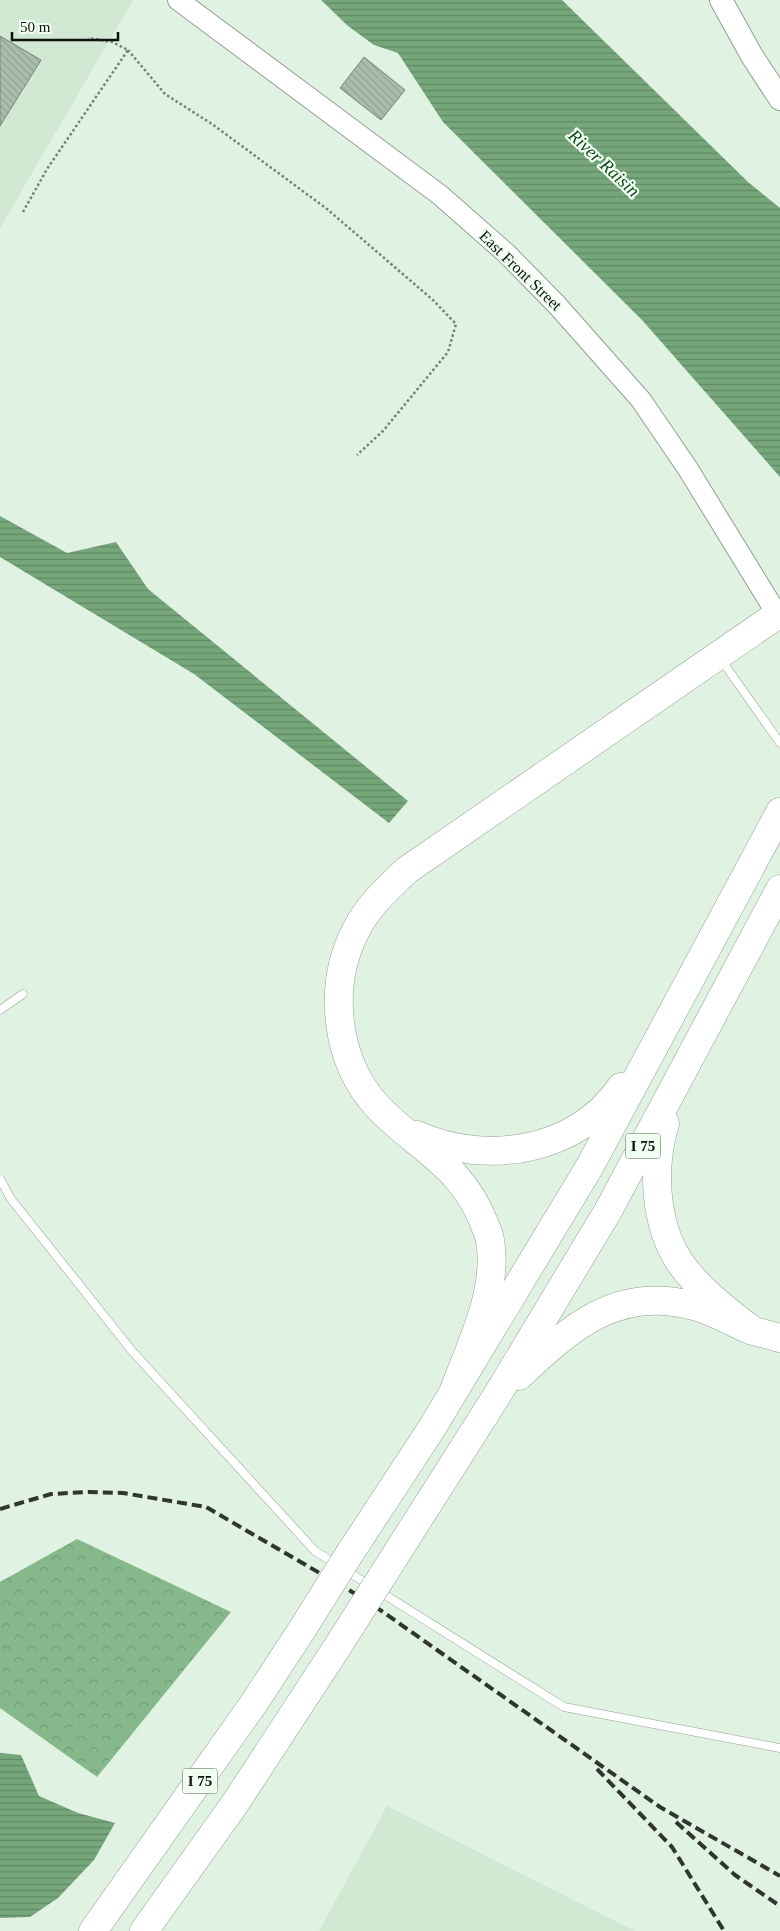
<svg xmlns="http://www.w3.org/2000/svg" width="780" height="1931" font-family="Georgia,serif">
	<defs>
		<pattern id="forest-crowns" width="20" height="18" patternUnits="userSpaceOnUse" patternTransform="scale(1.25)"><rect width="20" height="18" fill="#86b88b"/><path d="M2 6a3 3 0 1 1 6 0M12 15a3 3 0 1 1 6 0" fill="none" stroke="#729d77"/></pattern>
		<pattern id="water-rules" width="6" height="5" patternUnits="userSpaceOnUse" patternTransform="scale(1.25)"><rect width="6" height="5" fill="#76a77b"/><path d="M0 2.5h6" fill="none" stroke="#5f8763"/></pattern>
		<pattern id="building-back-hatch" width="6" height="6" patternUnits="userSpaceOnUse" patternTransform="scale(1.25)"><rect width="6" height="6" fill="#abbdac"/><path d="M-1 5l2 2M0 0l6 6M5-1l2 2" fill="none" stroke="#92a293"/></pattern>
	</defs>
	<rect width="100%" height="100%" fill="#e0f2e1"/>
	<path fill="#d1e9d2" d="M0 0H133L0 228Z
		M387 1806 635 1931H319Z"/>
	<path fill="url(#forest-crowns)" d="M77 1539 231 1612 97 1777 0 1708V1582Z"/>
	<path fill="url(#water-rules)" d="M321 0H562L748 182 780 208V477L642 320 443 122 398 53 374 45 348 26Z
		M0 516 67 553 116 542 148 589 408 801 389 823 194 674 0 557Z
		M0 1753 21 1755 39 1796 78 1813 115 1823 94 1860 58 1898 30 1917 0 1918Z"/>
	<path fill="url(#building-back-hatch)" stroke="#758676" d="M0 36 41 60 0 126Z
		M364 57 405 90 381 120 340 88Z"/>
	<g fill="none" stroke-linecap="round" stroke-linejoin="round">
		<defs>
			<path id="service" d="M720 658 780 743
				M0 1010 23 994
				M0 1179 11 1199 132 1351 315 1551 564 1707 780 1748"/>
			<path id="tertiary" d="M178 0 440 195 507 254 557 305 641 400 688 469 780 619"/>
			<path id="secondary" d="M721 0 752 56 780 99"/>
			<path id="motorway" d="M665 1123C652 1167 654 1222 679 1261 697 1288 726 1310 752 1330
				M417 1135C486 1166 577 1152 621 1087
				M519 1376C571 1327 618 1285 694 1306 714 1311 731 1322 750 1330 760 1333 770 1335 780 1338
				M453 1393C470 1346 499 1291 490 1240 489 1234 486 1228 484 1223 462 1165 417 1148 378 1107 335 1061 327 986 356 930 368 906 388 888 407 870L777 615
				M350 1553 430 1431 590 1166 780 812
				M381 1578 496 1397 608 1211 780 889
				M93 1931 254 1703 303 1628
				M144 1931 234 1805 336 1649"/>
		</defs>
		<use href="#service" stroke="#91a292" stroke-width="9"/>
		<use href="#tertiary" stroke="#91a292" stroke-width="22"/>
		<use href="#secondary" stroke="#91a292" stroke-width="24"/>
		<use href="#motorway" stroke="#91a292" stroke-width="29"/>
		<path stroke="#768277" stroke-width="2.5" stroke-dasharray="2.5 2.5" stroke-linecap="butt" d="M128 50 165 94 212 124 327 209 433 300 456 324 448 352 383 431 357 455
			M23 212 47 169 128 50 112 42 88 38"/>
		<use href="#service" stroke="#fff" stroke-width="8"/>
		<use href="#tertiary" stroke="#fff" stroke-width="20"/>
		<use href="#secondary" stroke="#fff" stroke-width="22"/>
		<use href="#motorway" stroke="#fff" stroke-width="28"/>
		<path stroke="#2e362f" stroke-width="4" stroke-dasharray="10 5" stroke-linecap="butt" d="M0 1509 51 1494 89 1492 123 1493 206 1507 366 1600 660 1807 780 1876
			M597 1769 672 1847 724 1931
			M676 1822 735 1875 780 1906"/>
		<defs>
			<path id="motorway-bridge" d="M303 1628 350 1553
				M336 1649 381 1578"/>
		</defs>
		<use href="#motorway-bridge" stroke="#91a292" stroke-width="29" stroke-linecap="butt"/>
		<use href="#motorway-bridge" stroke="#fff" stroke-width="28"/>
	</g>
	<g text-anchor="middle" stroke-width="4.5" stroke-linejoin="round" paint-order="stroke">
		<g fill="#f0fef1" stroke="#515a52" stroke-width="1">
			<rect x="625.5" y="1133.5" width="35" height="25" rx="4"/>
			<rect x="182.5" y="1768.5" width="35" height="25" rx="4"/>
		</g>
		<g font-size="15" font-weight="bold" fill="#0d130e">
			<text x="643" y="1151">I 75</text>
			<text x="200" y="1786">I 75</text>
		</g>
		<g font-size="16" fill="#0d130e" stroke="#f0fef1">
			<text transform="translate(521 270) rotate(44)" y="6">East Front Street</text>
		</g>
		<g font-size="18" font-style="italic" fill="#10461b" stroke="#f0fef1">
			<text transform="translate(604 163) rotate(43)" y="6">River Raisin</text>
		</g>
	</g>
	<path d="M12 32v8h106v-8" fill="none" stroke="#0d130e" stroke-width="2.5"/>
	<text x="20" y="32" font-size="15" fill="#0d130e" stroke="#f0fef1" stroke-width="4" paint-order="stroke">50 m</text>
</svg>
